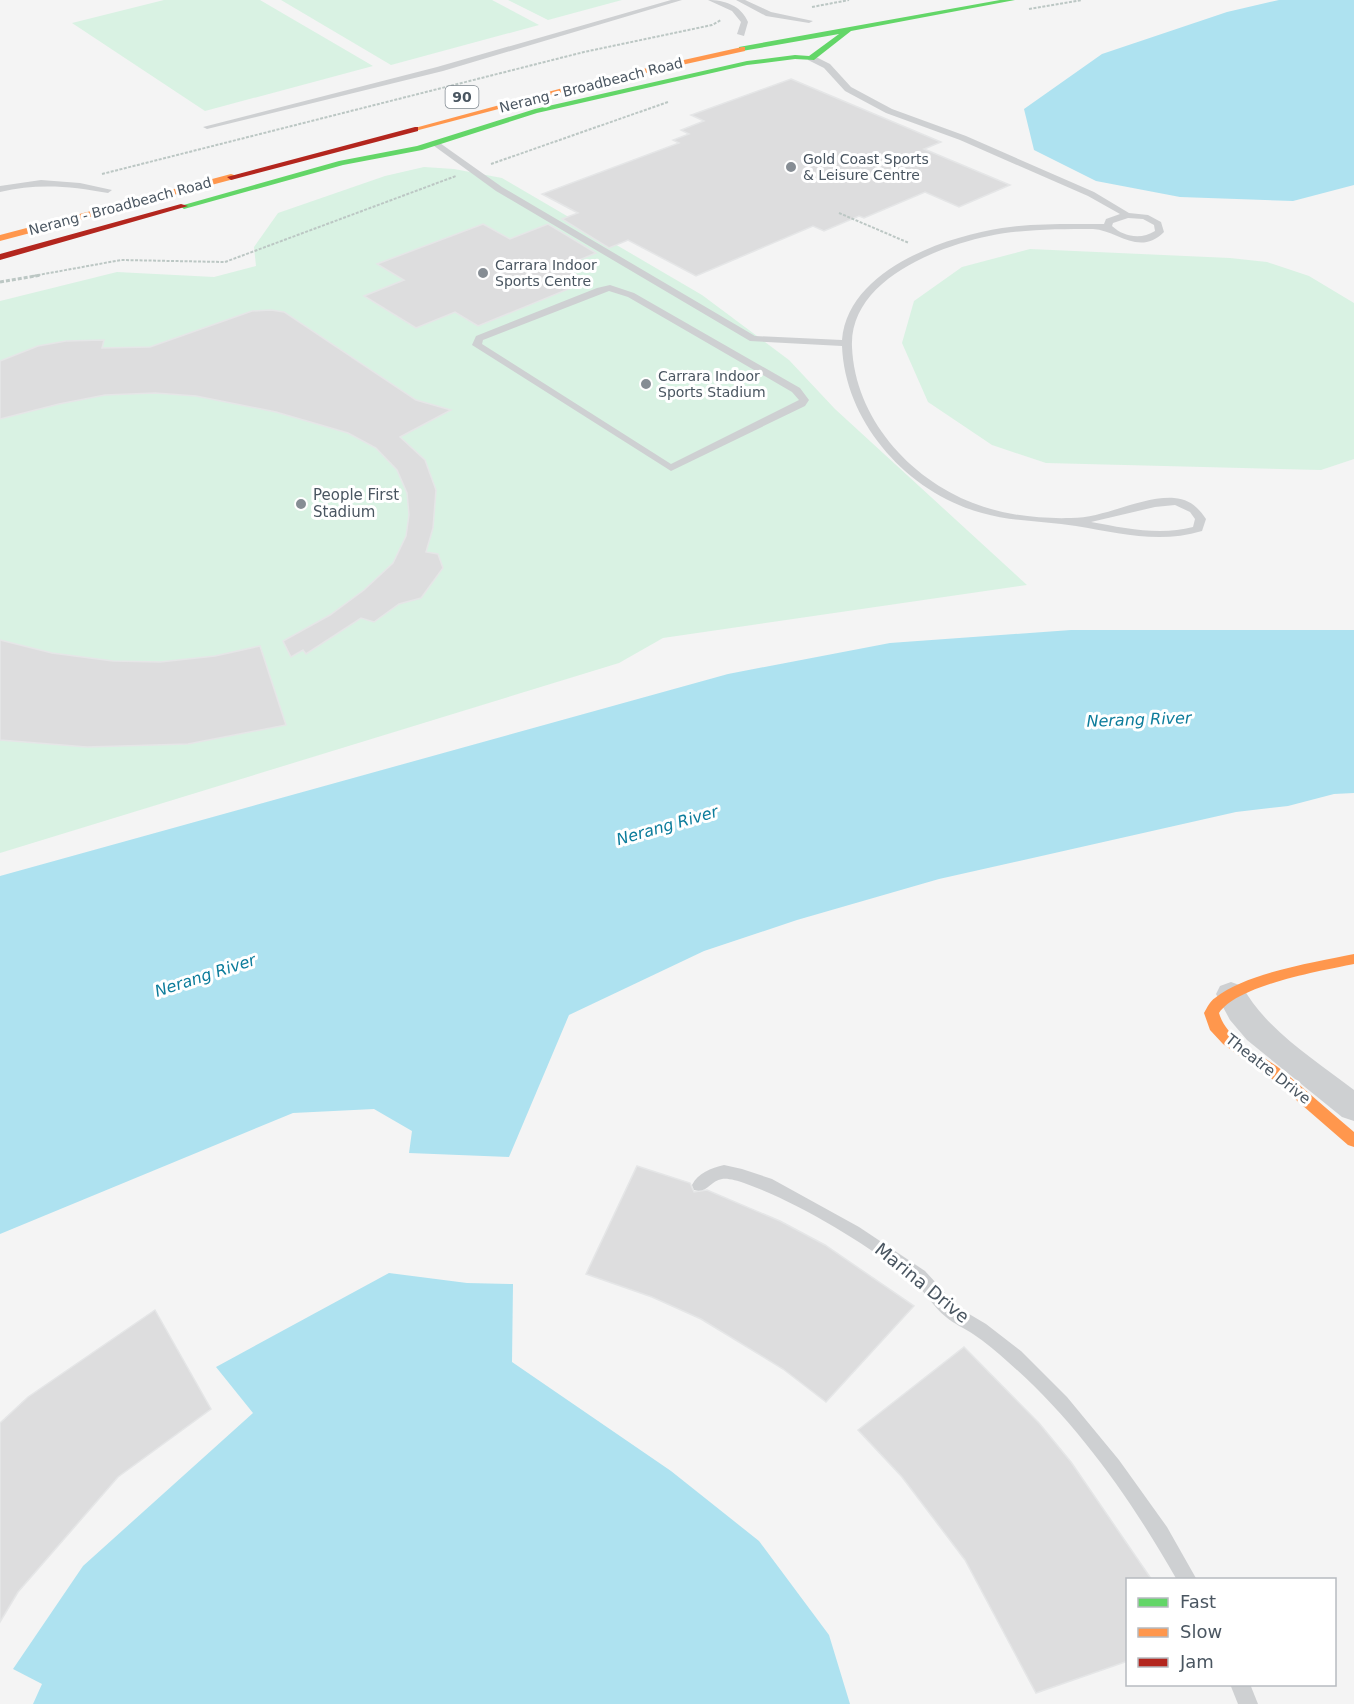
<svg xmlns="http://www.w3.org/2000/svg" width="1354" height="1704" font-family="'DejaVu Sans',sans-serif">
	<rect width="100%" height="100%" fill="#f4f4f4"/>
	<path fill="#d9f2e3" d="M164 0H260L373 66 205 111 72 23Z
		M281 0H492L539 25 391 65Z
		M508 0H622L548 20Z
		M424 167 454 169 502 178 702 295 789 360 835 409 1027 585 663 638 619 663 0 853V301L117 272 214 277 256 266 254 247 278 213 385 176Z
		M1030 249 1230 258 1267 262 1309 276 1354 303V459L1321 470 1046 463 992 445 928 402 902 343 914 301 962 267Z"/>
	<path fill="#aee2f0" d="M1279 0H1354V185L1293 201 1180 197 1096 181 1034 150 1024 109 1102 54 1227 12Z
		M1071 630H1354V793L1334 794 1288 806 1236 812 939 879 797 920 704 951 569 1015 509 1157 409 1153 412 1131 374 1109 293 1113 0 1234V876L728 674 890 643Z
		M389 1273 467 1283 513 1284 512 1362 671 1471 759 1541 829 1635 850 1704H33L42 1684 13 1669 83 1566 253 1413 216 1367Z"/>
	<path fill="#ddddde" stroke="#e5e6e7" stroke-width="1.5" d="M791 79 941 142 924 149 1010 185 959 207 925 192 864 218 859 216 824 231 813 226 696 276 628 240 609 248 562 219 578 213 542 194 679 143 673 140 689 134 681 130 704 121 691 115Z
		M483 224 510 239 548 224 596 253 562 267 588 281 478 326 455 312 416 328 364 296 404 280 377 264Z
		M271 310 284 312 416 400 451 410 400 437 425 460 436 490 433 528 426 552 438 554 443 568 421 598 399 604 374 622 361 618 306 654 303 650 291 657 283 641 330 615 364 590 393 563 406 536 409 515 407 493 397 470 376 448 348 433 276 412 196 396 155 393 105 395 59 404 0 419V361L38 346 66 341 104 340 102 348 150 347 252 311Z
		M0 640 52 653 113 661 160 662 215 656 260 646 286 725 188 744 87 747 0 740Z
		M637 1166 690 1183 694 1192 707 1190 780 1221 825 1245 914 1306 826 1402 783 1369 701 1319 652 1297 586 1274Z
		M155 1310 211 1409 118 1477 18 1592 0 1622V1423L28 1397Z
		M964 1347 1039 1423 1071 1462 1152 1580H1128V1661L1036 1693 965 1560 902 1477 858 1430Z"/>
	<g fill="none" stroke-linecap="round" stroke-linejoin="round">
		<path stroke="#bcc7c4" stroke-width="2" stroke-dasharray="3 1.5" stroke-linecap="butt" d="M812 7 849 0
			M1029 9 1082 0
			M491 164 668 102
			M102 174 584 52 712 25 721 20
			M839 213 909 243
			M33 276 121 260 225 262 456 176"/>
		<path stroke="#bcc7c4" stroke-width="3" stroke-dasharray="4 2" stroke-linecap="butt" d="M0 282 41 275"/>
		<path fill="#ced0d2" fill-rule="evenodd" d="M671 0H682L443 71 207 129 203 127 437 67Z
			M708 0C724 0 741 5 748 22L744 36 737 34 741 22 732 11Z
			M736 0H745L771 12 813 21 809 23 766 16Z
			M808 56H814L830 64 851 87 892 109 966 136 1094 192 1129 213 1148 215 1161 222 1164 232C1139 257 1117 230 1093 229 1059 229 1023 229 989 236 936 247 849 281 852 347 855 418 909 478 973 503 1003 515 1039 519 1071 518 1105 518 1142 496 1174 498 1189 499 1198 507 1206 519L1202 531C1159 544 1119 533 1076 526 1045 521 1013 522 982 513 908 493 845 423 842 346L750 341 496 191 430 143 437 141 502 187 755 336 842 340C848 270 944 237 1002 228 1035 223 1070 224 1104 224L1106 219 1120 214 1088 196 960 140 886 113 845 91 824 68 808 60ZM1128 218 1143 219 1154 225 1155 231C1141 240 1124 237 1112 226L1113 223ZM1175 505 1190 512 1195 519 1193 527C1160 536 1124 528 1091 522L1155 507Z
			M41 180 80 183 112 190 108 193C71 186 37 183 0 192V186Z
			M610 285 634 293 800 388 809 400 805 406 671 471 472 345 476 336 597 288ZM609 291 628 297 792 392 799 400 671 464 482 344 483 340Z
			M724 1165 742 1169 772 1179 859 1227 925 1271 959 1308 986 1324 1021 1351 1067 1397 1119 1460 1167 1527 1197 1580H1177C1132 1501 1077 1422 1008 1362 997 1352 985 1342 973 1334 964 1328 954 1324 946 1317 933 1307 925 1291 912 1280 867 1244 798 1202 744 1183 738 1181 728 1178 722 1179 710 1181 707 1194 694 1190L692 1185C698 1173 711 1168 724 1165Z
			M1230 1684H1250L1258 1704H1238Z"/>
		<path fill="#ced0d2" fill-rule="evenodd" d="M1231 982 1242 986C1267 1031 1314 1059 1354 1090V1121L1342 1117 1247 1040 1230 1020 1216 994 1220 986Z"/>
		<path fill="#63d668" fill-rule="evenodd" d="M1000 0H1015L851 31 814 60 795 59 747 65 537 113 422 150 343 165 184 209 180 206 339 161 417 146 535 109 747 61 795 55 809 56 839 34 742 51H739V47Z"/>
		<path fill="#ff974d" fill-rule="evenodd" d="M742 47H745V51L586 86 415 131 411 129 585 82Z
			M231 174 234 175V179L0 241V235Z
			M1354 954V964C1320 971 1238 985 1219 1013 1227 1041 1262 1054 1283 1071 1307 1091 1330 1112 1354 1132V1147L1348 1145 1272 1079 1223 1044 1210 1030 1204 1013C1207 1008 1210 1001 1215 998 1246 973 1315 962 1354 954Z"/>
		<path fill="#b3261e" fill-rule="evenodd" d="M415 127H418V131L231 180 227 177Z
			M181 204 188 206 0 260V254Z"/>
	</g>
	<g fill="#868d94" stroke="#fff" stroke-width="2">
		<circle cx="791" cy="167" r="6"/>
		<circle cx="483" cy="273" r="6"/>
		<circle cx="646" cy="384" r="6"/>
		<circle cx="301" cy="504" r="6"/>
	</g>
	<g text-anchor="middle" stroke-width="6" stroke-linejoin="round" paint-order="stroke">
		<g font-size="14" fill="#4a5661" stroke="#fff">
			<text transform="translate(591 85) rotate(-14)" y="5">Nerang - Broadbeach Road</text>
			<text transform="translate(120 206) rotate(-15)" y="5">Nerang - Broadbeach Road</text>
		</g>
		<rect fill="#fff" stroke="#808990" stroke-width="1.5" x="445.5" y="86" width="33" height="22" rx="4.5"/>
		<g font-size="14" font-weight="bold" fill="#4a5661">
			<text x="462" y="102">90</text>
		</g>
		<g font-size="14" fill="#4a5661" stroke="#fff" text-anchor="start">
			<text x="803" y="164">Gold Coast Sports<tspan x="803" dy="16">&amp; Leisure Centre</tspan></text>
			<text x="495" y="270">Carrara Indoor<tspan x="495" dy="16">Sports Centre</tspan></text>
			<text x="658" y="381">Carrara Indoor<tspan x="658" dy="16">Sports Stadium</tspan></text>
		</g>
		<g font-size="15" fill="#4a5661" stroke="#fff" text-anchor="start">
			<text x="313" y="500">People First<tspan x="313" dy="17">Stadium</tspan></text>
		</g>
		<g font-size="15" fill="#4a5661" stroke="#fff">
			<text transform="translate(1268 1069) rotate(38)" y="5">Theatre Drive</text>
		</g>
		<g font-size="16" font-style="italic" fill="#0c7c9b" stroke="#fff">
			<text transform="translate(1139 719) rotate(-2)" y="6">Nerang River</text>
			<text transform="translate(667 825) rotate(-16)" y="6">Nerang River</text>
			<text transform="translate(205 975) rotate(-18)" y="6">Nerang River</text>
		</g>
		<g font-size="18" fill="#4a5661" stroke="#fff">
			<text transform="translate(922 1283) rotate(39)" y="6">Marina Drive</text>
		</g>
	</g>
	<rect x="1126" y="1578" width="210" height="108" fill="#ffffff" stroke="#b7bbc0" stroke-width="1.5"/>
	<rect x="1138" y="1598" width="30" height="9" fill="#63d668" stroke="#b7bbc0" stroke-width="1.5"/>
	<text x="1180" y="1608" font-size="18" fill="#4a5661">Fast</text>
	<rect x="1138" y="1628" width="30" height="9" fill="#ff974d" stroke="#b7bbc0" stroke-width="1.5"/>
	<text x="1180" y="1638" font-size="18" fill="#4a5661">Slow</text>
	<rect x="1138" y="1658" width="30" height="9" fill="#b3261e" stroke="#b7bbc0" stroke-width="1.5"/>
	<text x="1180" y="1668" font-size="18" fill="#4a5661">Jam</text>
</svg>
